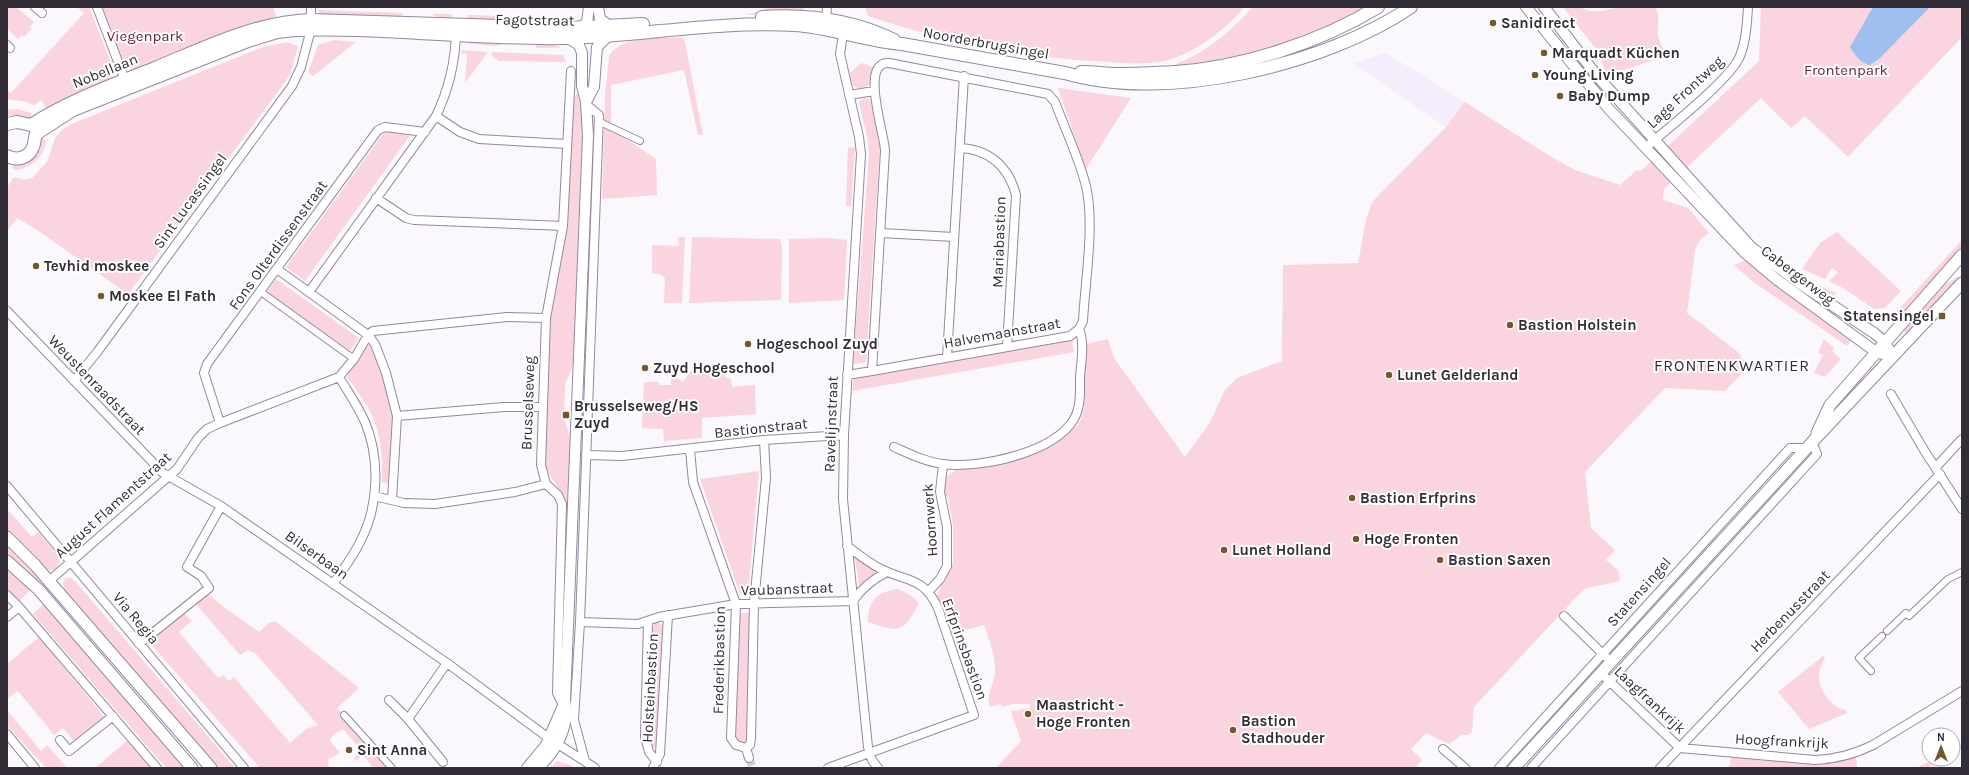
<svg xmlns="http://www.w3.org/2000/svg" width="1969" height="775" font-family="Karla,sans-serif">
	<rect width="100%" height="100%" fill="#faf7fd"/>
	<path fill="#f4edfb" d="M1386 53 1465 102 1446 127 1353 64Z"/>
	<path fill="#fad4de" d="M7 7H16L34 22 30 27 32 28 24 37 22 35 18 39 7 29Z
		M77 7H89L114 70V76L111 79 47 111 42 100 34 105 27 102 7 99V90L11 93 84 13Z
		M102 7H273L277 20 135 71 125 66Z
		M772 7H805L802 13 746 15Z
		M865 7H1244C1227 29 1192 55 1164 61 1146 65 1125 63 1107 62 1027 58 944 42 868 16Z
		M1253 7H1368L1324 30 1277 49 1199 65 1166 68C1202 56 1228 34 1253 7Z
		M1563 7H1579L1589 11H1602L1619 7H1655C1661 16 1657 26 1658 35 1659 43 1664 49 1668 55L1609 75 1604 68 1597 50Z
		M1761 7H1962V37L1848 157 1805 116 1791 128 1761 98 1664 189 1663 200 1688 208 1709 233 1700 240 1695 249 1687 313 1738 352 1748 367 1725 391 1665 388 1585 472 1591 528 1615 550 1606 560 1618 570 1620 581 1587 588 1583 590 1474 707 1472 732 1468 735H1462L1449 744 1426 733 1411 749 1422 760 1415 768H996L1021 741 1011 711 1030 708V704H1012L1002 707 1001 704 990 707C985 693 995 685 995 671 996 656 989 640 984 625L951 634 937 596 950 564H953V525L948 497 944 495C943 487 944 478 951 473 962 465 981 469 993 465 1012 460 1062 440 1076 427 1081 421 1083 414 1084 407L1086 344 1108 339 1114 358 1185 457 1209 424 1225 390 1237 378 1282 361 1283 265 1358 263 1366 220 1372 202 1446 127 1465 102 1545 153 1575 170 1620 185 1636 171 1642 170 1759 61Z
		M317 10 402 13V16L396 19 321 15Z
		M433 14H452V21L433 15Z
		M468 15 560 18V26L468 22Z
		M468 38H481L500 44V46L468 44Z
		M684 38 703 135H698L684 70 611 85V129L656 159 657 195 602 199 605 96 609 56C621 35 663 38 684 38Z
		M335 40 356 42 313 76 308 73 318 45Z
		M536 41H555V46H559V48H536Z
		M286 42 298 46 290 75 128 294 40 232 17 218 7 231V188L13 178H19L24 180 32 178 47 162 55 138 63 129 74 123 263 47Z
		M462 50 488 52 465 83 467 54 461 53Z
		M493 52 563 55 566 62 499 61 491 55Z
		M861 63 873 67C872 77 873 86 861 88 857 88 856 88 852 85L849 74Z
		M1058 88 1131 98 1086 169Z
		M577 93H580L583 122 573 365 565 385 564 418 571 439 567 505C563 489 548 478 544 461L549 317 572 101Z
		M864 98 870 99 880 145 866 362 853 364 869 155 868 141 859 102Z
		M17 109 31 113V118L7 115V110Z
		M385 131 411 134 305 281 286 267Z
		M42 136 46 142C43 158 30 169 14 170L12 166 16 164Z
		M848 147 855 148 851 206H846Z
		M1837 232 1901 291 1885 308 1874 309 1843 288 1829 281 1838 272 1832 268 1825 279 1802 269 1820 243Z
		M678 237H685L682 303H664L665 279 662 275 652 273V245L679 246Z
		M692 237 780 239 782 249 781 300 689 303Z
		M826 238 847 240 844 300 789 303V239Z
		M1962 240V247L1894 322 1890 319Z
		M1747 260 1773 283 1851 341 1847 346 1752 281 1734 265Z
		M1958 277 1960 278 1909 335 1901 329 1940 287Z
		M276 279 359 338 350 351 267 292Z
		M1808 281 1836 293 1834 297C1825 293 1812 290 1808 281Z
		M1072 339 1074 352 852 391 854 378Z
		M1824 339 1834 348 1832 351 1841 359 1825 377 1814 373 1823 355 1818 353Z
		M370 342C381 364 390 391 393 415 395 437 390 461 388 483L382 482C383 432 377 417 347 377Z
		M695 365 725 374 724 377 731 379 732 387 755 385 756 414 702 418V438L664 441 663 429 642 428 644 382H659V385H671V379H679L683 382Z
		M1860 375 1864 379 1836 408H1833Z
		M759 471 748 594 743 596 740 594 700 479Z
		M7 509 32 537 38 532 60 558C60 566 55 573 46 569L7 529Z
		M7 545 42 581 38 584 7 554Z
		M858 558 875 570V573L861 586 859 585 855 559Z
		M7 566 33 588 19 601 7 589Z
		M66 578H71L75 581 235 768H218L64 589 63 582Z
		M898 589 910 595 919 603C903 633 901 633 868 622 868 600 877 592 898 589Z
		M208 594 225 608 259 632 269 623 275 621 359 688 337 708 388 768H373L363 754 357 761 354 759 360 749 344 730C337 731 332 735 330 741L340 753 328 759 329 768H260L149 642 184 613 192 621 179 632 218 678 223 675 229 681 234 677 290 743 306 729 318 725 256 654 248 650 240 655 196 604Z
		M44 604 184 768H166L33 614Z
		M740 613H751L748 743 742 746 734 736Z
		M657 621 662 625 657 743 654 748H651L648 741V729L653 624Z
		M39 637 104 717 74 741 63 728 54 735 18 691 7 699V664Z
		M1823 656 1825 658C1822 663 1820 668 1819 673 1817 688 1831 708 1846 710L1847 713 1809 729 1778 692Z
		M7 710 41 751 47 745 67 768H46L7 725Z
		M129 739 153 768H95Z
		M1856 756 1857 768H1728L1730 765 1731 757 1828 763Z
		M1933 759H1943L1927 768H1917Z
		M557 761 573 766 574 768H550Z"/>
	<path fill="#9fc0ee" d="M1873 7H1930L1879 59 1870 65C1860 63 1855 55 1850 47Z"/>
	<g fill="none" stroke-linecap="round" stroke-linejoin="round">
		<path stroke="#d2cfd5" stroke-width="8" stroke-dasharray="8 4" stroke-linecap="butt" d="M749 758 753 768"/>
		<defs>
			<path id="pedestrian" d="M598 121 640 141
				M261 292 354 359
				M1887 631 1906 613 1909 616 1948 579 1962 572
				M1871 671 1859 658 1882 636
				M344 715 392 768"/>
			<path id="minor" d="M35 7 42 13
				M97 7 125 80
				M826 19 827 7
				M311 20V7
				M843 34 840 54 859 137 861 154 844 435 843 499 868 747 872 760 878 768
				M7 45 10 48
				M849 95 874 91
				M436 116 460 132 479 139 567 144
				M960 148C989 149 1009 167 1016 195L1007 347
				M1645 148C1667 129 1731 79 1740 56 1746 41 1747 23 1748 7
				M376 198 406 218 414 220 563 226
				M881 233 954 237
				M277 269 368 335 375 344 386 373 397 416 392 500
				M309 292 436 116C449 89 455 63 456 34
				M7 311 163 473 221 506 447 663 550 739 595 768
				M947 357 964 76
				M847 375 872 371 1070 336 1079 329 1083 321C1085 281 1095 225 1086 186 1079 158 1065 129 1055 102L1048 94 889 63C859 61 885 135 885 151L872 371
				M74 381 98 351 292 86 301 67 311 29
				M1891 394 1924 450 1962 509
				M397 416 504 407H543
				M220 423 204 373 207 364 378 130 385 127 425 132
				M894 447C910 454 926 462 943 464 979 469 1054 453 1074 419 1081 407 1080 391 1080 377 1081 363 1085 342 1079 329
				M690 450 693 482 736 604 731 738 736 745 746 748
				M586 455 622 456 764 440 844 435
				M1936 467 1962 439
				M7 486 244 768
				M374 496 404 503 435 504 515 492 546 484
				M49 581 177 469 198 438 207 429 220 423 339 377 354 359 368 335 373 331 507 317 546 318
				M333 584C343 570 354 555 361 540 379 505 380 458 365 422 358 406 348 392 339 377
				M928 592 940 579 947 566V527L940 492 943 464
				M7 595 19 607 157 768
				M1564 616 1606 657
				M7 617 19 607
				M648 621 645 736 649 752 657 762
				M580 622 638 624 659 617 736 604 853 601C862 588 873 579 887 572
				M139 644 209 588 201 576 187 567 221 506
				M1606 678 1680 748
				M389 700 408 719 443 762
				M563 705 557 693 562 504 558 495 546 484 541 465 546 318 563 226 571 71
				M408 719 447 663
				M7 734 35 768
				M60 740 69 751 113 716
				M746 748 750 745 751 739 754 603 766 478 764 440
				M746 748 749 758
				M1680 748 1815 760C1836 759 1855 754 1873 745L1962 691
				M1443 749 1465 768
				M585 761 574 720 580 622 599 115 587 105
				M653 768 660 754 668 615
				M828 768 974 715 938 608C923 576 907 582 881 569 869 563 858 554 847 546
				M1499 768 1790 448H1806
				M1531 768 1817 454 1812 442
				M1660 768 1940 474"/>
			<path id="tertiary" d="M598 7 600 19 610 26
				M1526 7 1608 108 1745 253 1776 279 1876 352 1893 357
				M1544 7 1598 77 1751 247 1799 283 1874 333 1885 342 1893 357
				M580 28 587 22 589 7
				M586 102 594 87 597 47 608 36
				M527 768 546 745 565 701
				M538 768C557 750 570 726 565 700L588 136 586 102 582 86V53L579 45 568 38"/>
			<path id="secondary" d="M1817 433 1830 405 1962 255
				M7 537 35 565 211 768
				M7 561 39 590 192 768
				M1514 768 1815 439 1962 283"/>
			<path id="primary" d="M762 17C807 14 853 20 894 40
				M1081 72C1094 72 1106 74 1118 74 1137 74 1157 73 1176 72 1244 67 1320 42 1378 7
				M7 124 17 122 31 125C70 100 113 85 155 68 206 47 256 22 311 20L568 28 643 24
				M7 156C17 161 29 158 33 147 35 143 34 138 36 134L73 110 248 41 277 32 295 30C385 27 475 40 565 38 641 36 717 21 794 25 831 27 865 41 902 44L1065 73C1166 103 1326 65 1411 7"/>
		</defs>
		<use href="#pedestrian" stroke="#9488a0" stroke-width="8"/>
		<use href="#minor" stroke="#9488a0" stroke-width="10"/>
		<use href="#tertiary" stroke="#9488a0" stroke-width="12"/>
		<use href="#secondary" stroke="#9488a0" stroke-width="13"/>
		<use href="#primary" stroke="#9488a0" stroke-width="14"/>
		<use href="#pedestrian" stroke="#fff" stroke-width="6"/>
		<use href="#minor" stroke="#fff" stroke-width="8"/>
		<use href="#tertiary" stroke="#fff" stroke-width="10"/>
		<use href="#secondary" stroke="#fff" stroke-width="11"/>
		<use href="#primary" stroke="#fff" stroke-width="12"/>
	</g>
	<g fill="#74582b" stroke="#fff" stroke-width="1.5">
		<circle cx="1493" cy="23" r="4"/>
		<circle cx="1544" cy="53" r="4"/>
		<circle cx="1535" cy="75" r="4"/>
		<circle cx="1560" cy="96" r="4"/>
		<circle cx="36" cy="266" r="4"/>
		<circle cx="101" cy="296" r="4"/>
		<rect x="1938" y="312" width="8" height="8" rx="2"/>
		<circle cx="1510" cy="325" r="4"/>
		<circle cx="748" cy="344" r="4"/>
		<circle cx="645" cy="368" r="4"/>
		<circle cx="1389" cy="375" r="4"/>
		<rect x="562" y="411" width="8" height="8" rx="2"/>
		<circle cx="1352" cy="498" r="4"/>
		<circle cx="1356" cy="539" r="4"/>
		<circle cx="1224" cy="550" r="4"/>
		<circle cx="1440" cy="560" r="4"/>
		<circle cx="1028" cy="714" r="4"/>
		<circle cx="1233" cy="730" r="4"/>
		<circle cx="349" cy="750" r="4"/>
	</g>
	<g text-anchor="middle" stroke-width="4" stroke-linejoin="round" paint-order="stroke">
		<g font-size="15" fill="#332d37" stroke="#fff">
			<text transform="translate(535 20) rotate(1)" y="5">Fagotstraat</text>
			<text transform="translate(986 43) rotate(10)" y="5">Noorderbrugsingel</text>
			<text transform="translate(105 71) rotate(-22)" y="5">Nobellaan</text>
			<text transform="translate(1685 92) rotate(-43)" y="5">Lage Frontweg</text>
			<text transform="translate(190 201) rotate(-54)" y="5">Sint Lucassingel</text>
			<text transform="translate(999 242) rotate(-88)" y="5">Mariabastion</text>
			<text transform="translate(278 245) rotate(-54)" y="5">Fons Olterdissenstraat</text>
			<text transform="translate(1798 275) rotate(37)" y="5">Cabergerweg</text>
			<text transform="translate(1002 333) rotate(-10)" y="5">Halvemaanstraat</text>
			<text transform="translate(97 385) rotate(46)" y="5">Weustenraadstraat</text>
			<text transform="translate(528 403) rotate(-88)" y="5">Brusselseweg</text>
			<text transform="translate(831 424) rotate(-88)" y="5">Ravelijnstraat</text>
			<text transform="translate(761 428) rotate(-6)" y="5">Bastionstraat</text>
			<text transform="translate(113 505) rotate(-42)" y="5">August Flamentstraat</text>
			<text transform="translate(930 520) rotate(-94)" y="5">Hoornwerk</text>
			<text transform="translate(317 555) rotate(35)" y="5">Bilserbaan</text>
			<text transform="translate(787 589) rotate(-2)" y="5">Vaubanstraat</text>
			<text transform="translate(1639 592) rotate(-48)" y="5">Statensingel</text>
			<text transform="translate(1790 611) rotate(-46)" y="5">Herbenusstraat</text>
			<text transform="translate(136 618) rotate(50)" y="5">Via Regia</text>
			<text transform="translate(965 649) rotate(70)" y="5">Erfprinsbastion</text>
			<text transform="translate(719 660) rotate(-89)" y="5">Frederikbastion</text>
			<text transform="translate(650 688) rotate(-87)" y="5">Holsteinbastion</text>
			<text transform="translate(1650 700) rotate(43)" y="5">Laagfrankrijk</text>
			<text transform="translate(1782 741) rotate(3)" y="5">Hoogfrankrijk</text>
		</g>
		<g font-size="15" font-weight="bold" fill="#332d37" stroke="#fff" text-anchor="start">
			<text x="1501" y="28">Sanidirect</text>
			<text x="1552" y="58">Marquadt Küchen</text>
			<text x="1543" y="80">Young Living</text>
			<text x="1568" y="101">Baby Dump</text>
			<text x="44" y="271">Tevhid moskee</text>
			<text x="109" y="301">Moskee El Fath</text>
			<text x="1934" y="321" text-anchor="end">Statensingel</text>
			<text x="1518" y="330">Bastion Holstein</text>
			<text x="756" y="349">Hogeschool Zuyd</text>
			<text x="653" y="373">Zuyd Hogeschool</text>
			<text x="1397" y="380">Lunet Gelderland</text>
			<text x="574" y="411">Brusselseweg/HS<tspan x="574" dy="17">Zuyd</tspan></text>
			<text x="1360" y="503">Bastion Erfprins</text>
			<text x="1364" y="544">Hoge Fronten</text>
			<text x="1232" y="555">Lunet Holland</text>
			<text x="1448" y="565">Bastion Saxen</text>
			<text x="1036" y="710">Maastricht -<tspan x="1036" dy="17">Hoge Fronten</tspan></text>
			<text x="1241" y="726">Bastion<tspan x="1241" dy="17">Stadhouder</tspan></text>
			<text x="357" y="755">Sint Anna</text>
		</g>
		<g font-size="15" fill="#661f3a" stroke="#fff">
			<text x="145" y="41">Viegenpark</text>
			<text x="1846" y="75">Frontenpark</text>
		</g>
		<g font-size="16" letter-spacing="1" fill="#33283c" stroke="#fff">
			<text x="1732" y="371">FRONTENKWARTIER</text>
		</g>
	</g>
	<rect width="1969" height="775" fill="none" stroke="#332d37" stroke-width="16"/>
	<g transform="translate(1941 747)"><circle r="19" fill="#ffffff" stroke="#adabaf"/>
	<path d="M0-3L7 15L0 10L-7 15Z" fill="#74582b"/>
	<text y="-6" font-size="11" font-weight="bold" text-anchor="middle" fill="#332d37">N</text>
	</g>
</svg>
